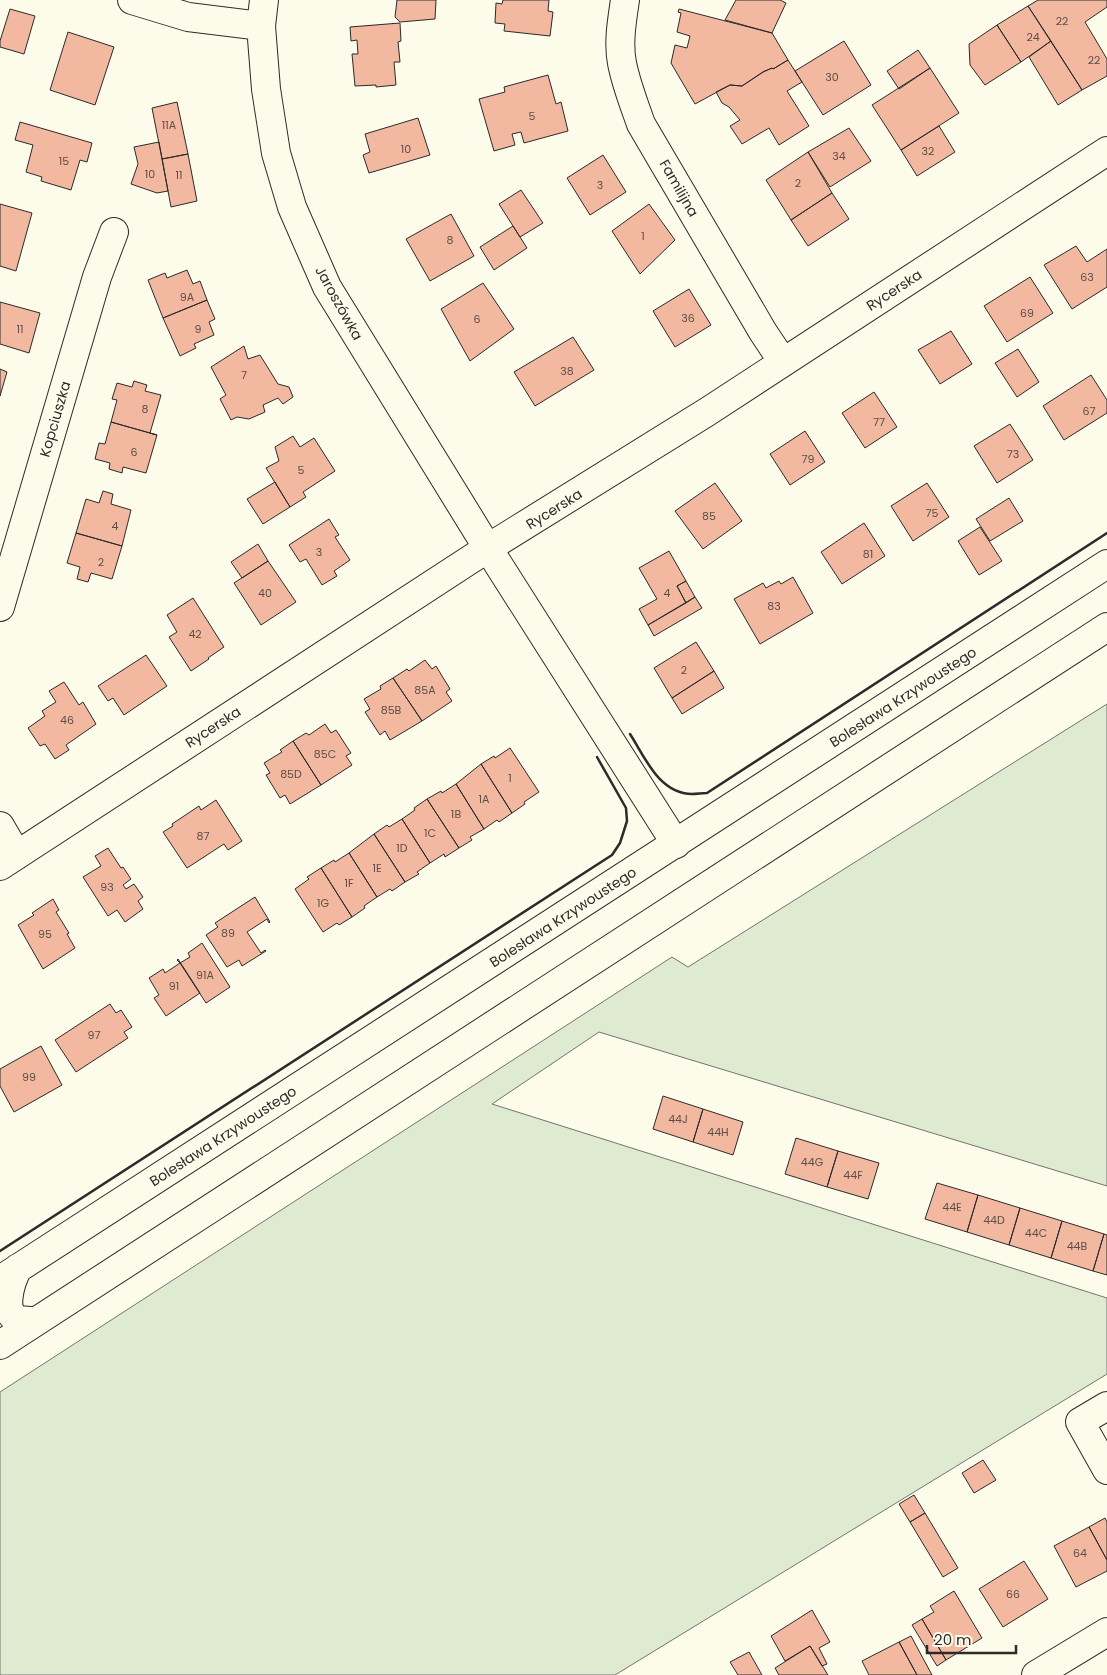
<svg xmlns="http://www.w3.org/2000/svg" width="1107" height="1675" font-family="Poppins,sans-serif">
	<rect width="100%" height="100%" fill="#fdfbea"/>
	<path fill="#deebd1" stroke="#74746e" d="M1107 704V1186L599 1032 492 1104 1107 1298V1374L615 1675H0V1392L672 957 688 967Z"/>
	<path fill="#f2b8a0" stroke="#2b2b2b" d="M397 0H436L435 19 400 22 395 17Z
		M503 0H549L548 11 553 12 550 36 504 31 505 24 495 23 496 3 502 4Z
		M736 0H780L786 3 772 33 725 20Z
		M1038 0H1107V7L1085 22 1107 59V76L1082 90 1028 6Z
		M1028 6 1051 41 1021 62 997 25Z
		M10 9 35 16 24 54 0 47V41Z
		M679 9 772 33 788 60 773 69 772 68 763 72 742 86 730 85 695 104 671 63 675 45 687 48 690 36 677 32 681 13 678 12Z
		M400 23 401 41 398 42 400 62H394L396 85 376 87V85L355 86 352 54H358L357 40 351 41 350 27Z
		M997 25 1021 62 985 85 970 65 969 44Z
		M68 32 114 47 95 105 50 90Z
		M844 41 871 85 823 115 795 71Z
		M1051 41 1082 90 1058 105 1029 57Z
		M918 50 930 68 899 89 887 71Z
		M788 60 802 82 787 91 809 126 779 145 769 128 742 144 730 126 740 120 729 107 722 103 716 92 730 85 742 86 763 72 772 68 773 69Z
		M930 68 959 113 901 150 872 105Z
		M548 75 556 104 561 102 568 131 524 143 521 132 512 134 515 145 494 151 479 99 505 92 504 87Z
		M177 102 188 154 162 159 152 108Z
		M418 118 430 155 369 173 363 155 370 152 365 134Z
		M20 122 92 143 87 162 80 160 71 190 41 181 42 177 26 172 33 145 15 140Z
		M939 126 955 152 917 176 901 150Z
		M849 128 871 161 830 187 808 152Z
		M159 142 168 191 157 193 131 184 138 164 134 147Z
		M808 152 832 193 791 220 766 180Z
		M188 154 197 201 171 207 162 159Z
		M603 155 626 192 590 215 567 178Z
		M521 190 543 223 520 237 499 204Z
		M832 193 849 219 808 246 791 220Z
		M0 204 32 213 16 271 0 266Z
		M649 204 675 240 640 274 612 231Z
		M451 214 474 256 430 281 406 239Z
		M513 226 527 248 494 270 480 247Z
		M1076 246 1087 262 1107 249V287L1072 309 1044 265Z
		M187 270 193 284 200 281 207 300 163 318 148 280 165 273 167 278Z
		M1030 277 1053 313 1007 342 984 306Z
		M483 283 514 329 470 361 441 309Z
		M689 289 711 325 675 347 653 311Z
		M207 300 215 319 209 322 214 335 194 344 196 348 180 356 163 318Z
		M0 302 40 313 29 353 0 344Z
		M951 331 972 364 940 384 918 350Z
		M573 337 594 370 535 406 514 372Z
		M244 346 248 359 260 355 278 384 289 387 293 397 283 404 278 398 263 405 265 412 249 419 237 417 231 420 220 399 226 395 211 367Z
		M1018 349 1039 382 1017 397 995 363Z
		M0 369 7 372 0 396Z
		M1091 375 1107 400V413L1064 440 1043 406Z
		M134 381 147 385 145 391 161 395 150 433 157 435 111 422 117 400 112 399 117 383 132 387Z
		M874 392 897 427 865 448 842 413Z
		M111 422 157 435 146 473 123 467 122 473 109 469 110 463 95 459 99 443 105 444Z
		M1010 424 1033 460 997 483 974 446Z
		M805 431 825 462 790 485 770 454Z
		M293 436 300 447 314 438 335 471 303 492 306 497 290 507 266 468 279 461 275 447Z
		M275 482 290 507 263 524 247 499Z
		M715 483 742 521 703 549 675 511Z
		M927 483 949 517 913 541 891 506Z
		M103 491 113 494 111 504 131 510 122 546 76 533 86 499 99 503Z
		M1009 498 1023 521 990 541 976 519Z
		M329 519 339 535 335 537 350 560 334 571 337 576 322 585 306 559 300 562 289 545Z
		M864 523 885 556 842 584 821 552Z
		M980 527 1002 561 979 575 958 541Z
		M76 533 122 546 112 579 91 573 88 582 77 579 80 567 67 563Z
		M258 544 268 561 242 578 231 562Z
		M669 551 686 581 677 586 686 603 648 625 639 609 657 599 639 568Z
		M268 561 296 602 261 625 234 583Z
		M793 577 813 613 760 644 734 599 763 583 766 588 779 581 781 584Z
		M686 581 695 597 686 603 677 586Z
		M695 597 702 608 654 636 648 625Z
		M193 598 224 647 208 658 209 659 191 671 169 637 177 632 167 615Z
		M696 642 714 671 672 698 654 668Z
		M146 655 167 686 124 715 113 698 108 701 98 686Z
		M425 660 432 669 436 666 450 689 446 692 452 701 422 721 393 678 407 669 409 671Z
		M714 671 724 688 682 714 672 698Z
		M393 678 422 721 390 740 385 731 380 735 365 712 370 709 364 699 381 689 380 686Z
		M64 682 79 705 83 702 96 724 66 745 69 750 55 759 45 744 40 746 28 728 45 716 42 711 56 702 49 691Z
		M325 724 331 733 336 730 351 753 346 756 352 765 321 785 293 741 306 733 309 735Z
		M293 741 321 785 290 804 285 795 280 798 266 775 270 773 264 763 282 752 280 750Z
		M510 748 539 792 524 802 525 804 512 813 481 764 494 756 495 758Z
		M481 764 512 813 499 822 497 820 484 829 456 784Z
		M456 784 484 829 470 837 472 840 459 848 427 799 441 791 442 793Z
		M427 799 459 848 445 857 444 854 430 863 402 819 415 810 414 808Z
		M216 800 242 841 228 850 224 844 187 868 163 832 173 826 172 824 199 806 201 810Z
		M402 819 430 863 417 872 419 874 405 882 374 834 387 825 389 827Z
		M374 834 405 882 392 891 390 889 377 897 349 853Z
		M108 848 121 868 123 867 131 879 123 885 126 889 134 884 143 897 138 901 143 909 125 922 117 910 108 916 83 877 101 866 95 856Z
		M349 853 377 897 364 906 365 908 352 917 321 868 334 860 335 862Z
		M321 868 352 917 339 925 337 923 323 932 295 889 309 879 307 877Z
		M255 897 270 922 269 923 267 919 247 932 261 953 265 950 266 951 242 966 239 960 227 967 206 935 218 927 215 923Z
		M53 899 59 910 56 912 69 933 67 934 75 948 43 969 18 925 34 915 32 913Z
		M202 943 230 987 206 1003 180 963 190 957 188 953Z
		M178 959 200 993 166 1016 154 998 159 995 149 978 163 969 165 973 180 963 177 960Z
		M110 1004 116 1013 121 1010 132 1027 124 1032 128 1038 76 1072 55 1040Z
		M41 1046 62 1085 14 1112 0 1086V1069Z
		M663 1096 703 1109 693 1142 653 1129Z
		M703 1109 743 1122 733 1155 693 1142Z
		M796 1138 838 1151 827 1187 785 1174Z
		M838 1151 879 1163 868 1199 827 1187Z
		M937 1183 978 1195 967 1232 925 1219Z
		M978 1195 1020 1208 1009 1245 967 1232Z
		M1020 1208 1062 1221 1051 1258 1009 1245Z
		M1062 1221 1104 1234 1093 1271 1051 1258Z
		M1104 1234 1107 1235V1275L1093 1271Z
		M983 1460 996 1480 974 1493 962 1473Z
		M914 1495 925 1513 910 1522 899 1504Z
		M925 1513 958 1568 943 1577 910 1522Z
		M1105 1518 1107 1522V1560L1089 1527Z
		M1089 1527 1107 1560V1571L1076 1587 1054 1546Z
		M1024 1561 1048 1599 1003 1627 979 1589Z
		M954 1591 982 1638 946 1660 922 1619 934 1612 930 1606Z
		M812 1610 830 1642 819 1648 827 1664 822 1666 810 1646 785 1661 771 1636Z
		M922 1619 946 1660 937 1666 912 1625Z
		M911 1636 932 1675H917L899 1642Z
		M899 1642 917 1675H869L862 1661Z
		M810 1646 828 1675H779L775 1668Z
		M749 1652 762 1675H738L730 1662Z"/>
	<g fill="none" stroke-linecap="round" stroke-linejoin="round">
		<defs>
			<path id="minor" d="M132 0 188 17 261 26
				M264 0 261 26 266 89 276 153 292 207 327 287 479 534 676 844
				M625 0C622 20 618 43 622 63 626 84 634 104 641 124L763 332 783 362
				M0 607 97 277 114 232
				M0 826 17 855
				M0 866 488 548 707 412 1107 151
				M1107 1406 1080 1422 1107 1470
				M1036 1675 1107 1632"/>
			<path id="major" d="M18 1268C10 1283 0 1315 20 1320 25 1321 31 1321 36 1321
				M0 1280 1107 564
				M0 1345 1107 627"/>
		</defs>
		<use href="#minor" stroke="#2b2b2b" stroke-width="30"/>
		<use href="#major" stroke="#2b2b2b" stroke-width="30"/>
		<use href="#minor" stroke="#fdfbea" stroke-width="28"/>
		<use href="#major" stroke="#fdfbea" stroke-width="28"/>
		<path stroke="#2b2b2b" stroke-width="2.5" d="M630 734C645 757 659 794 692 794 697 794 702 793 707 793L1107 533
			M0 1251 612 855 620 843 627 821 626 808 597 757"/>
	</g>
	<g text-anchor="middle" stroke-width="4" stroke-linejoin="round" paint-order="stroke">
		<g font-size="11" fill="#5d4e48">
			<text x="1062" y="25">22</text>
			<text x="1033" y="41">24</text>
			<text x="1094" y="64">22</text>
			<text x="832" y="81">30</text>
			<text x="532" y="120">5</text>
			<text x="169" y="129">11A</text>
			<text x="406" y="153">10</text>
			<text x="928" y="155">32</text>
			<text x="839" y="160">34</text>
			<text x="64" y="165">15</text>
			<text x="150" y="178">10</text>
			<text x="179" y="179">11</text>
			<text x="798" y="187">2</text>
			<text x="600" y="189">3</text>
			<text x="643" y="240">1</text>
			<text x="450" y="244">8</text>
			<text x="1087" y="281">63</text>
			<text x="187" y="301">9A</text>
			<text x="1027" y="317">69</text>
			<text x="688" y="322">36</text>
			<text x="477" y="323">6</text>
			<text x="20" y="333">11</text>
			<text x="198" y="333">9</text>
			<text x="567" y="375">38</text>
			<text x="244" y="379">7</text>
			<text x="145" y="413">8</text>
			<text x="1089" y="415">67</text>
			<text x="879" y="426">77</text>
			<text x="134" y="456">6</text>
			<text x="1013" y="458">73</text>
			<text x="808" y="463">79</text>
			<text x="301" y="474">5</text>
			<text x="932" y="517">75</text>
			<text x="709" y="520">85</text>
			<text x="115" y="530">4</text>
			<text x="319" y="556">3</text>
			<text x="868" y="558">81</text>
			<text x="101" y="566">2</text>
			<text x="265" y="597">40</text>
			<text x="667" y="597">4</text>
			<text x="774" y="610">83</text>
			<text x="195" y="638">42</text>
			<text x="684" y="674">2</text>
			<text x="425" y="694">85A</text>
			<text x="391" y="714">85B</text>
			<text x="67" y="724">46</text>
			<text x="325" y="758">85C</text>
			<text x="291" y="778">85D</text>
			<text x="510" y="782">1</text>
			<text x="484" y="803">1A</text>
			<text x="456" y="818">1B</text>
			<text x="430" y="837">1C</text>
			<text x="203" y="840">87</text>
			<text x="402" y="852">1D</text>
			<text x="377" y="872">1E</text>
			<text x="349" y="887">1F</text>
			<text x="107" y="891">93</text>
			<text x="323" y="907">1G</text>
			<text x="228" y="937">89</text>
			<text x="45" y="938">95</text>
			<text x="205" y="979">91A</text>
			<text x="174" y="990">91</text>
			<text x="94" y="1039">97</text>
			<text x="29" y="1081">99</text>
			<text x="678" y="1123">44J</text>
			<text x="718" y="1136">44H</text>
			<text x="812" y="1166">44G</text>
			<text x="853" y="1179">44F</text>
			<text x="952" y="1211">44E</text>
			<text x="994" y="1224">44D</text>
			<text x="1036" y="1237">44C</text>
			<text x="1077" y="1250">44B</text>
			<text x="1080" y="1557">64</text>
			<text x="1013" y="1598">66</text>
		</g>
		<g font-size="14" fill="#2b2b2b" stroke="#fdfbea">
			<text transform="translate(679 188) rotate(60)" y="5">Familijna</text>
			<text transform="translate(894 290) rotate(-33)" y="5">Rycerska</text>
			<text transform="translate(339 303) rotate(61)" y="5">Jaroszówka</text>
			<text transform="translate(55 419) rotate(-74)" y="5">Kopciuszka</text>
			<text transform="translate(554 509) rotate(-32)" y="5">Rycerska</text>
			<text transform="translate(903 697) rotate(-33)" y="5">Bolesława Krzywoustego</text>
			<text transform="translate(213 727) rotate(-33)" y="5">Rycerska</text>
			<text transform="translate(563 917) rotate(-33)" y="5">Bolesława Krzywoustego</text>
			<text transform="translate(223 1136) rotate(-33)" y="5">Bolesława Krzywoustego</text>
		</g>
	</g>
	<path d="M927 1645v8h89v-8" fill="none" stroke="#2b2b2b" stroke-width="2.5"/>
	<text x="934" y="1645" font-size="15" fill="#2b2b2b" stroke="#fdfbea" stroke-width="4" paint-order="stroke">20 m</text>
</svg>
